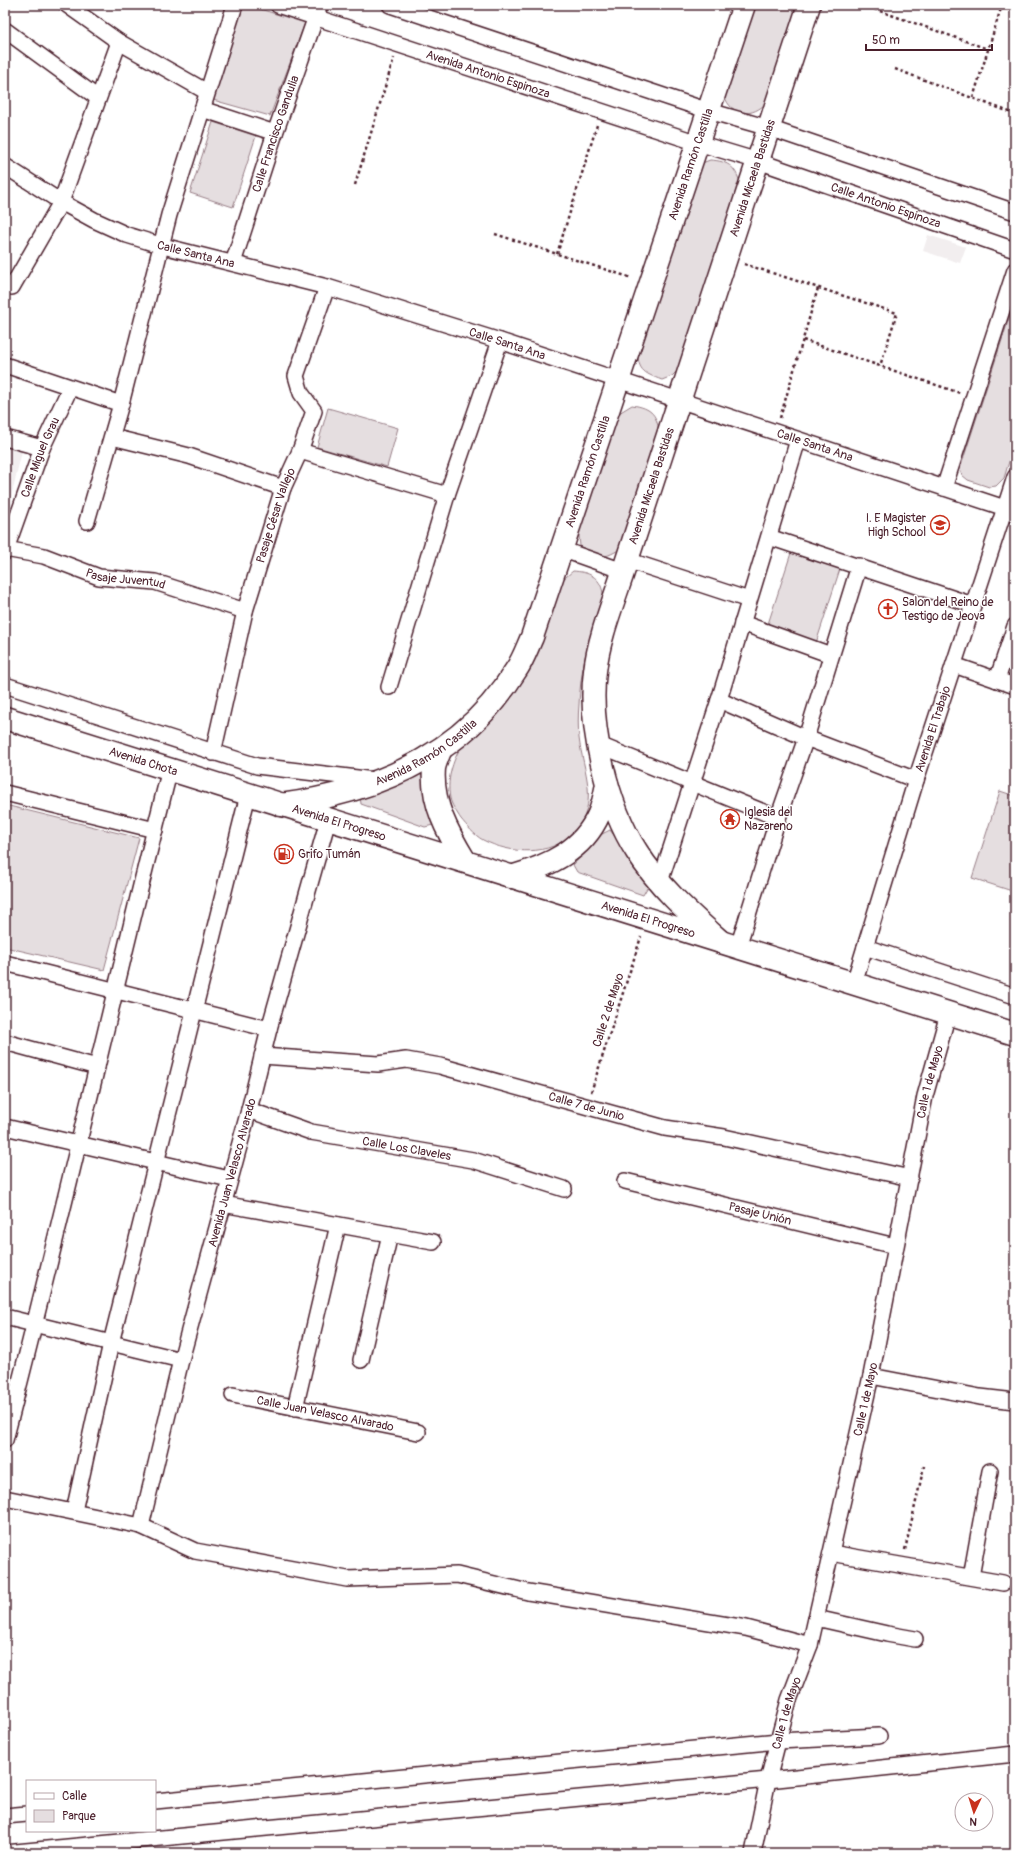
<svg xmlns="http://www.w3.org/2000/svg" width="1020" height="1858" font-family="Pangolin,sans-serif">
	<rect width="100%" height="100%" fill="#fff"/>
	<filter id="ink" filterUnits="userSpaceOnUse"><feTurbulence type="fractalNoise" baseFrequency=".025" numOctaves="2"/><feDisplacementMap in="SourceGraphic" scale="8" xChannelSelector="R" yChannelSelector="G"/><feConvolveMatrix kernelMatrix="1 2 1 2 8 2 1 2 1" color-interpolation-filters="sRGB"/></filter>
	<g filter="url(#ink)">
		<path fill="#f2eeef" d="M928 235 966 247 960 263 923 251Z
			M5 443 23 447 5 522Z"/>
		<path fill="#e5dee0" stroke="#987e86" d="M240 5H247L305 23 270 116 213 100Z
			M751 5H800L767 102C753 118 731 117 724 95Z
			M213 122 256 136 233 207 190 193Z
			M710 160C730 161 736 168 741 186L679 369 672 376 662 380C643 373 637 370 638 348L702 163Z
			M1015 300V442L1004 478 996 486 989 487 968 480 962 475 960 469Z
			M632 405C652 408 658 415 659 436L620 549C603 560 594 559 580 546L578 527 619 413Z
			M328 408 398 428 387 467 317 447Z
			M791 553 840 569 816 643 767 627Z
			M573 571C588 572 600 576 603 593 604 601 592 632 589 642 583 662 580 684 579 705 578 715 578 728 579 738 583 771 601 804 573 833 550 857 510 854 483 840 474 835 467 826 461 819 457 813 451 804 450 798 446 777 454 758 464 741L561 581Z
			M419 774 426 777 427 802 433 825 425 827 361 804 360 796Z
			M1000 791 1015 796V892L972 878Z
			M5 805 139 838 104 970 5 947Z
			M610 830 650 883 643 895 577 872 573 865 602 834Z"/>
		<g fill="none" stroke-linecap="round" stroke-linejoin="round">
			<defs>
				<g id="minor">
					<path d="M67 5 119 42 207 92"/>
					<path id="s1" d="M278 5 698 143 758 161 1015 250"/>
					<path d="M390 5 709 111 769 128 1015 212"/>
					<path d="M5 30 98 98"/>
					<path d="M202 109 275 133"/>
					<path id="s2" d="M5 166 61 202 94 220 127 235 163 246 327 287 500 341 1005 508 1015 515"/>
					<path id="s3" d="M233 263 275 133 320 5"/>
					<path d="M5 284 12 287 61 202 119 42"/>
					<path d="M5 365 121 404"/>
					<path d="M112 437 189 456 283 488"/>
					<path d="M5 438 42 448"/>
					<path d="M300 451 447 495"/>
					<path d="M944 488 1015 270"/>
					<path d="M87 521 121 404 169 215 235 5"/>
					<path d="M769 537 973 605"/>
					<path id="s4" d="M5 549 44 556 99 577 155 582 245 611"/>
					<path d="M561 549 623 571"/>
					<path id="s5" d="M5 552 42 448 70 388"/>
					<path d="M627 560 749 600"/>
					<path d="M742 623 831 655"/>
					<path d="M954 665 1015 686"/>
					<path d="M997 680 1015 626"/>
					<path d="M5 685 257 766 374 780"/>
					<path d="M389 687 447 495 500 341"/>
					<path d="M719 700 806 738 916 780"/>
					<path d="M597 744 778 818"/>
					<path id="s6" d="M213 753 245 611 283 488 300 451 314 411 301 393 296 376 327 287"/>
					<path d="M5 793 155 830"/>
					<path d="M660 882 719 700 798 440"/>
					<path d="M738 947 778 818 806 738 859 566"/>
					<path d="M865 947 1015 996"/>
					<path d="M5 963 269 1029"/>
					<path id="s7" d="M854 983 916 780 1015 477"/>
					<path d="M5 1042 97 1067"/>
					<path id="s8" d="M262 1056 378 1064 406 1060 440 1066 665 1128 724 1137 910 1178"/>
					<path id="s9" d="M249 1110 311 1132 473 1160 564 1189"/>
					<path d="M5 1127 229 1179"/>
					<path id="s10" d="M625 1181 895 1246"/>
					<path d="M223 1204 433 1242"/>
					<path d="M5 1317 181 1360"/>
					<path d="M361 1360 390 1234"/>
					<path d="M871 1376 980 1397 1015 1401"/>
					<path id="s11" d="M233 1395 418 1432"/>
					<path d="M295 1408 338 1225"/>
					<path d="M5 1440C63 1217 113 993 170 769"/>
					<path d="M5 1498 141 1526 195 1551 347 1579 457 1575 528 1592 746 1628 810 1645"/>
					<path d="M74 1511 111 1343 248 795"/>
					<path id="s12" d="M141 1526 181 1360 249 1110 269 1029 328 820"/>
					<path d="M831 1553 1003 1583"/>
					<path d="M971 1577 990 1471"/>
					<path d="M816 1618 887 1634 915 1639"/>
					<path d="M155 1801 778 1741 879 1736"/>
					<path d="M5 1816 27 1814"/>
					<path d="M5 1853 768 1780 1015 1754"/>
					<path id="s13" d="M753 1853 768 1780 778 1741 789 1700 810 1645 871 1376 925 1096 948 1014"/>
				</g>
				<g id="secondary">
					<path id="s14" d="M281 805C376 792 464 755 516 670 523 660 527 648 532 637L744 5"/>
					<path id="s15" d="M721 942C691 915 659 887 637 852 607 806 588 725 595 671 599 635 616 596 627 560L809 5"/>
				</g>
				<g id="trunk">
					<path id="s16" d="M5 718 1015 1034"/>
					<path d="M440 751C438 756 435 763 434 768 431 803 448 833 465 861"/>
					<path d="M511 877C548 866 583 851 599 814 603 805 605 794 607 784"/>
				</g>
			</defs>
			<use href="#minor" stroke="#4a1f2b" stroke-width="18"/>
			<use href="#secondary" stroke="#4a1f2b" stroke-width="25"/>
			<use href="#trunk" stroke="#4a1f2b" stroke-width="25"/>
			<path stroke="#4a1f2b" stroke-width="2.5" stroke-dasharray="3 3" stroke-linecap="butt" d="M863 5 988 49
				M895 69 1015 114
				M973 98 1002 5
				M355 185 394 58
				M495 234 632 278
				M557 254 597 125
				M744 264 897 313 880 366
				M803 340 960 393
				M780 418 818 288
				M591 1092 641 937
				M905 1550 924 1466"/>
			<use href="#minor" stroke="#fff" stroke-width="15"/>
			<use href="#secondary" stroke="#fff" stroke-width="22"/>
			<use href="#trunk" stroke="#fff" stroke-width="22"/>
		</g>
	</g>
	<defs>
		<symbol id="school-ring" viewBox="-11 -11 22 22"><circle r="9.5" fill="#fff" stroke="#c8321e" stroke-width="1.5"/><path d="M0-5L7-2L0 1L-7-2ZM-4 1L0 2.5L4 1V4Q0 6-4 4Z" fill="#c8321e"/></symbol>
		<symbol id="church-ring" viewBox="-11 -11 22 22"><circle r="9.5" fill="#fff" stroke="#c8321e" stroke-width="1.5"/><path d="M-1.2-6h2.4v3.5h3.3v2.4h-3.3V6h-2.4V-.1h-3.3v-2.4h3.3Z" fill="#c8321e"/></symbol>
		<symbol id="temple-ring" viewBox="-11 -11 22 22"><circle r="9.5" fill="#fff" stroke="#c8321e" stroke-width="1.5"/><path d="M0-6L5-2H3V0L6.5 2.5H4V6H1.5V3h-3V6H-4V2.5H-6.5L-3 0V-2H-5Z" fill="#c8321e"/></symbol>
		<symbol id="fuel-ring" viewBox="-11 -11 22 22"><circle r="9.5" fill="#fff" stroke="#c8321e" stroke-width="1.5"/><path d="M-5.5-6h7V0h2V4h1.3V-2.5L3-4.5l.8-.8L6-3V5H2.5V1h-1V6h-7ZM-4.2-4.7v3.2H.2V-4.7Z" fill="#c8321e"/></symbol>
	</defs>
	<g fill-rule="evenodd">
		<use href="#school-ring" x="929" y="514" width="22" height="22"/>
		<use href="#church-ring" x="877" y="598" width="22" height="22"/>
		<use href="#temple-ring" x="719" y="808" width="22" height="22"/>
		<use href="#fuel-ring" x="273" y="843" width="22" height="22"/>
	</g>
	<g text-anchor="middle" stroke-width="3" stroke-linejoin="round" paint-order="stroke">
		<g font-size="12" fill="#4a1f2b" stroke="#fff">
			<text dy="4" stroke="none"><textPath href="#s1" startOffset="221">Avenida Antonio Espinoza</textPath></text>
			<text dy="4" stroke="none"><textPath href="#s3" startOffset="136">Calle Francisco Gandulia</textPath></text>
			<text dy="4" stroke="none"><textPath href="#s14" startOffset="816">Avenida Ramón Castilla</textPath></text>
			<text dy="4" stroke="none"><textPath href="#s15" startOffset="830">Avenida Micaela Bastidas</textPath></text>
			<text dy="4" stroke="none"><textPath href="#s1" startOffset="640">Calle Antonio Espinoza</textPath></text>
			<text dy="4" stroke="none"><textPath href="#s2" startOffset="212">Calle Santa Ana</textPath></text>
			<text dy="4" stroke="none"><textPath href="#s2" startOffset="536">Calle Santa Ana</textPath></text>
			<text dy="4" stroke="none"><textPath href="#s2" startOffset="860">Calle Santa Ana</textPath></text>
			<text dy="4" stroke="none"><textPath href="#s5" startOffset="101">Calle Miguel Grau</textPath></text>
			<text dy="4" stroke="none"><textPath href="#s14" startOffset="492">Avenida Ramón Castilla</textPath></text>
			<text dy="4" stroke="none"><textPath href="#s15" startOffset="506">Avenida Micaela Bastidas</textPath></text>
			<text dy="4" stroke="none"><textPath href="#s6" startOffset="246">Pasaje César Vallejo</textPath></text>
			<text dy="4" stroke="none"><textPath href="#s4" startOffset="125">Pasaje Juventud</textPath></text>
			<text dy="4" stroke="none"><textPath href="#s7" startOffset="266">Avenida El Trabajo</textPath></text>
			<text dy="4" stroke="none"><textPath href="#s14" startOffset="156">Avenida Ramón Castilla</textPath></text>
			<text dy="4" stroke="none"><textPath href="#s16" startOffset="145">Avenida Chota</textPath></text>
			<text dy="4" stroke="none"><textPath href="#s16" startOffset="350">Avenida El Progreso</textPath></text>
			<text dy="4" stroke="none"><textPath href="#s16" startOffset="674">Avenida El Progreso</textPath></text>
			<text transform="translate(608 1010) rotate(-72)" y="4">Calle 2 de Mayo</text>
			<text dy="4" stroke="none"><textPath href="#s13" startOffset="792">Calle 1 de Mayo</textPath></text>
			<text dy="4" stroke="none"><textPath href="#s8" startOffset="331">Calle 7 de Junio</textPath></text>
			<text dy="4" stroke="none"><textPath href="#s9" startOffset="163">Calle Los Claveles</textPath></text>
			<text dy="4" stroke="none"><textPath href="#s12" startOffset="365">Avenida Juan Velasco Alvarado</textPath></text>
			<text dy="4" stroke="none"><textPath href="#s10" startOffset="139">Pasaje Unión</textPath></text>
			<text dy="4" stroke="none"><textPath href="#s13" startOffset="468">Calle 1 de Mayo</textPath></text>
			<text dy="4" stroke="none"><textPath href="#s11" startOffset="94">Calle Juan Velasco Alvarado</textPath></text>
			<text dy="4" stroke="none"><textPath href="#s13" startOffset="144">Calle 1 de Mayo</textPath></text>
		</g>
		<g font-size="12" fill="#4a1f2b" stroke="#fff" text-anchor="start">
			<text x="926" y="522" text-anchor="end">I. E Magister<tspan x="926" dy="14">High School</tspan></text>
			<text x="902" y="606">Salon del Reino de<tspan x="902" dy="14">Testigo de Jeova</tspan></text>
			<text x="744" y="816">Iglesia del<tspan x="744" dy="14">Nazareno</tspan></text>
			<text x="298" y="858">Grifo Tumán</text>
		</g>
	</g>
	<rect width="1020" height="1858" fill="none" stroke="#fff" stroke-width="20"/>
	<rect x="10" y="10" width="1000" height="1838" fill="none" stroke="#4a1f2b" stroke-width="1.5" filter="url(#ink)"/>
	<rect x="26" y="1780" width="130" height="52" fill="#ffffff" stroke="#b7a5aa"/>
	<rect x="34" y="1793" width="20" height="6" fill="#ffffff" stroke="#b7a5aa"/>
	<text x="62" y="1800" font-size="12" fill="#4a1f2b">Calle</text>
	<rect x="34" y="1810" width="20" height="12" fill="#e5dee0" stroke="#b7a5aa"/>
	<text x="62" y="1820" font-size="12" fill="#4a1f2b">Parque</text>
	<g transform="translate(974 1812) rotate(184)"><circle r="19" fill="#ffffff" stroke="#b7a5aa"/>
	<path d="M0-3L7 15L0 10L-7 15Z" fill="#c8321e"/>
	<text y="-6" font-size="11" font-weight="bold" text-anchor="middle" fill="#4a1f2b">N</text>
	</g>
	<path d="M866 44v6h126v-6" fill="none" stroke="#4a1f2b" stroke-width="2"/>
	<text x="872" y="44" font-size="12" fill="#4a1f2b" stroke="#ffffff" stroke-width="3" paint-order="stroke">50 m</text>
</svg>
